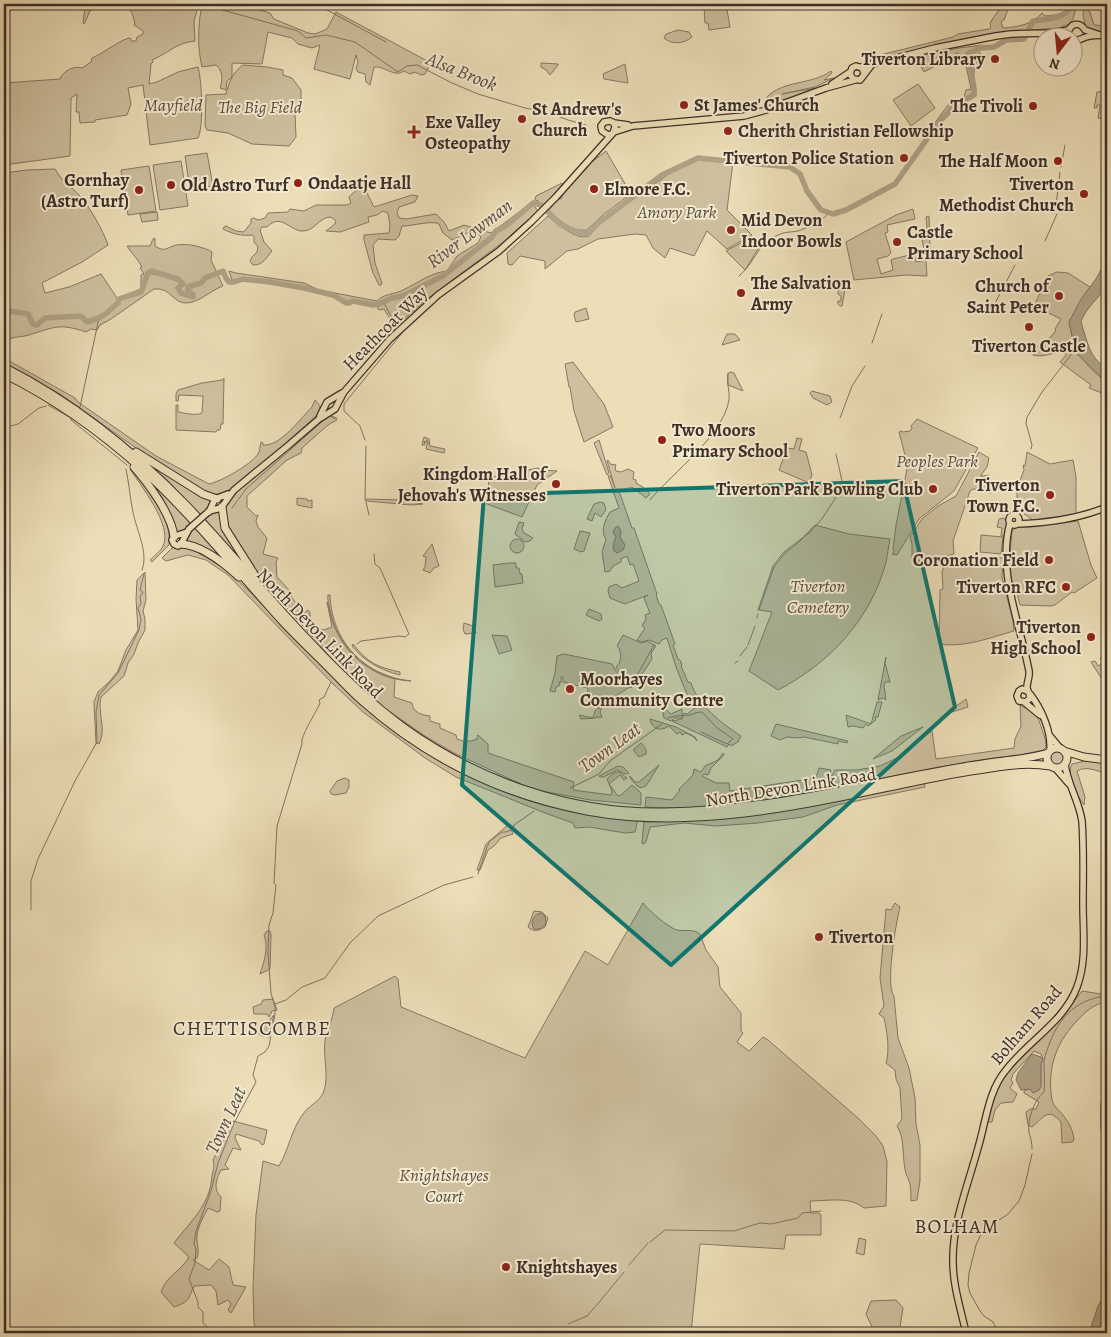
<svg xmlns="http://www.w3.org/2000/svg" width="1111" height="1337" font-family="Alegreya,serif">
	<rect width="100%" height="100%" fill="#ecdeb7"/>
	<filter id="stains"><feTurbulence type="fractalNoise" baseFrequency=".004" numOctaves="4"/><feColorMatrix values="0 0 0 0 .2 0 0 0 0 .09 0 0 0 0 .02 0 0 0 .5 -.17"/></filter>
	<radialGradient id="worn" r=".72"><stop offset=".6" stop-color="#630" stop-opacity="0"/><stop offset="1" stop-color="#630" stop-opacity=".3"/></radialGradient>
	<path fill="#cec09f" stroke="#867864" d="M71 4H91V9L84 24 83 22 85 8Z
		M126 4H199L194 21 195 41C175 43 169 53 152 60L153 62 151 64 149 84 157 82 178 72 198 67C202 82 204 125 198 138L150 145 143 85 128 88 131 104 127 115 95 120V122L80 123 79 112H76L77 94 71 98 70 156 4 165V83L60 79C62 72 74 65 82 68L91 62 92 58C102 54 123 38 130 38L132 41H136L137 37 143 34V31L134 25 135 23 132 13Z
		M202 4H248L253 8 270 13 274 19 308 33 315 34 327 29 336 12 431 63 425 74 421 75 415 72 410 74 404 71C394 78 386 66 374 67L370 85 366 82 365 74 358 72 356 69 358 62 356 55 350 79 314 69 320 45 312 48 298 44 292 38 268 32 262 64 232 63V77L227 81 226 90 220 88C223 80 223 71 216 65L202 67C197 46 198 25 202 4Z
		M712 4H726L730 27 709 30 708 23H705L704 6Z
		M1000 4H1010L1004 20 1001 22 1003 28C1017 27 1032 25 1042 13L1045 16C1057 15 1066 14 1073 4H1077L1073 19 1069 24 1059 28 1003 32 869 62 864 59 953 37 958 34 989 29 991 27 990 23 998 11Z
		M1084 4H1086L1087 10 1090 12 1094 25 1107 26V32L1093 30 1086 27 1083 16Z
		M678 30 689 32 692 37C684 44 672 45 664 38L666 34Z
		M983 45 981 50 978 51 981 54C971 69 974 77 976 94L960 103 938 126 934 124 948 105 964 97 966 90 971 89 965 61 966 56 978 50 968 51 964 56 956 53 950 59 946 55 934 59 935 66 924 72 920 65 916 67 910 61 893 65 888 62 959 48Z
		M541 63 558 64V65L550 75 546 70 541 67Z
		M625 64 628 83 604 79 603 74Z
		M243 65 267 67 283 70V75L292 78 301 90V101L295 113 296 137 289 146 252 144 228 133 207 130 205 126 206 95 226 94C229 82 233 72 243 65Z
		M831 71 832 73 824 80 834 78 815 87 782 94 815 88C804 92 776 106 767 101V97C783 80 812 85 831 71Z
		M918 84 935 108 911 126 893 100Z
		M1107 91V119L1106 120 1098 118 1100 105H1097V108H1094L1097 92Z
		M606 151 631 194 604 214 587 230C571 232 559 220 549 210L558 199H561L563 194 588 165Z
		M207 153 213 186 190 190 185 156Z
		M700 158 733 162 727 210 752 235 727 249 707 231 694 256 670 248 665 258 653 248 646 235 635 234 598 239 578 249 567 251 545 269V261L520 256 512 265 508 264 507 253 548 216C556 223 579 243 590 235 593 232 595 228 597 225L677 168Z
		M181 161 188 206 160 210 153 165Z
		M149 166 156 211 128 215 121 170Z
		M55 169C61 181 72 187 80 196 90 208 103 230 108 245L82 262 42 283 45 293 69 287 101 274 117 298 141 289V275L144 274 140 268 142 267C138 259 132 254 127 246H150L153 239 155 238V246C166 253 166 247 177 245 187 243 204 247 212 252L211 260 223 286C211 290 199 303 186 303 172 303 171 287 154 289L111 319 100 325 97 330 91 329 86 332C59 323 55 327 29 335 19 338 11 335 4 344V173L27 170Z
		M562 183V186L543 206 537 200 534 206 538 211 502 243 427 299 395 327 384 309 380 310 378 309 377 303 342 300 333 295 306 287 264 280 245 278 232 280 229 271 236 273 304 283 319 290 377 301C385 293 393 295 403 290 418 283 430 273 447 271L457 256 478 243 481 237 474 230 452 240 443 233 439 224C432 220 413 226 402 226L399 236 395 240 378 239 373 245 375 263 382 283 381 285H379L373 273 364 240V235L389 233 390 225 388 213 383 211 377 215 368 217 369 222 340 232 326 231 335 224 336 221 331 217C319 217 315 231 303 231 291 232 281 212 267 227H262L260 230 264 242 272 251C267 257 262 266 253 265L250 261 252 257 257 252 258 247 254 242V237L252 235C241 236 233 234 223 229L224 227 226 226 236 231 244 232 251 223V219L253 218 259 220 265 218 268 213 288 212 290 209 304 211 316 205H347L351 203 349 197 361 186 366 191 374 207 412 195 418 196 415 202 399 207 397 213 399 218 406 219 436 214 444 222 449 231 464 225 491 233 535 200 536 196Z
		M913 209 915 219 887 225 888 232 885 233 891 253 888 256 877 259 881 274 893 270 891 260 893 259 914 254 916 262 926 260 927 276 906 275 854 280 846 242 896 215Z
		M157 212 158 220 142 222 140 214Z
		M929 216 930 249H924L922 240 928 239 926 217Z
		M752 237 760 246 745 270 726 251Z
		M1057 272 1068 273 1090 287 1070 320C1069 325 1070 326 1071 331 1074 354 1090 369 1107 383V395L1089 388 1091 385 1060 362 1066 355 1064 352C1053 352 1042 358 1033 355L1035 349 1043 342 1047 343 1049 341 1047 339 1050 338 1056 330 1055 329 1061 319 1034 306 1048 276Z
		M839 282 846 284 842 306H840L838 304V301H841V296L838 294Z
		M586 308 589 319 576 322 574 315 575 312Z
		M727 334H735L740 340 722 345Z
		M4 358 75 398 78 402 156 456 209 484C220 482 252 464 258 454 260 451 260 446 261 442L263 443V445C280 447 301 418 312 407L315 400 320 406 318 414 281 448 229 490C220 496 213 495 203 491L143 453 60 394 4 363Z
		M573 362 604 404 613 427 584 442 574 411 570 387H569L565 364Z
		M730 372 734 373 743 391 728 385V374Z
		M224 378 223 424H221L220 430H217L216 432 176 430V405H178V412C185 413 195 416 202 413L203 396 179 395 178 401H176V394L178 390 202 383 222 380Z
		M812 391 830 396 832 402 827 405 813 398 810 393Z
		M329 415 337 420 328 425 302 448 301 453 287 460 247 496V507L256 516 258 515 256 521 258 527 267 538 263 554 278 558 276 562 277 577 290 591 292 598 304 613 308 610 310 613V617L320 629 324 630 332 627 327 602C330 610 331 620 335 628 346 654 368 672 395 679L394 697 412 703C413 713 422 715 430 716V721L440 724V728L456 735 457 739C465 742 469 742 477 739L478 735 488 744V753L574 782 573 790 611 795 612 791 607 779 614 773 619 772 627 778 624 780 620 775 609 784 618 796 621 795 632 785 641 793V805L590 800 542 791 523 785 454 753 425 736 386 709 339 667 260 577 248 561 227 525 225 507 231 497Z
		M917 419 978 448 954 491 919 519 897 555 892 554 894 552 893 549 896 525 907 469 906 459 899 432 901 431 903 432 910 431 912 428 911 426Z
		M424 437 429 439 430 446 445 449 444 453 426 449 427 444 429 443H427V440L426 443 424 441 425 445H422Z
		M797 438 802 439 799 450 806 452 812 475 809 483 779 470 787 448 794 449Z
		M599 440 609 473 607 475 594 443Z
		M979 452 989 458 987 467 981 475 982 479V476L989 475 991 493 984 492V490L973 489 970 491 953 541 954 554 924 561H912V544L910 537 922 519 938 506 956 496Z
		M1027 452 1050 464 1073 460 1076 477V515L1051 519 1033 520 1017 509V488L1024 470 1023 465 1025 466Z
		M144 460 212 500 207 509 199 515Z
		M608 460 610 464 616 465 615 468 616 471 621 472 628 469 634 472 633 479 636 480V483L643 487 650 494 646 498 632 487 619 491 632 528H634L657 594 656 595 659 604 661 605 675 644 673 645 678 659 680 660 682 665 681 666 688 682 691 683C698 705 722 724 741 736L738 742 731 746 729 744 727 747 672 721 682 719 684 713 687 714 696 707 686 692 676 667 667 638 662 640 659 644 649 640 642 642 637 640 645 628 642 626 646 619 645 615 650 613 644 598 648 595 625 604 610 598 608 591 609 587 616 584 622 588 639 581 633 564 630 565 627 556 621 559V562L613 566 610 571 605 572 602 552 606 539C600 531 605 520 610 512L619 508 608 476 610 475 615 488 607 461Z
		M538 468 543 470 557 471 537 485 522 517 487 504 489 478Z
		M130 469H132C148 488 172 518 169 545L152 562 150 560C154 556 161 551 163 546 173 525 140 485 130 469Z
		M144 473 191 522 183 531 177 532 175 531Z
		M297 498 307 499 308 501 312 500V508L297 505Z
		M366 499 400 500 423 504 411 505 366 501Z
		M600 502 604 503 606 510 601 517 595 513 592 521 587 519 594 504Z
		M220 511 252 574 203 520 214 512Z
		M1003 518 1006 520 1007 525 1005 530 1004 536H1001L1002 528 997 527 999 519Z
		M1078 521 1091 565 1097 578 1074 593 1072 592 1055 605 1051 606 1020 605 1017 593H1014L1009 565 1012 531 1017 527Z
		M519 522 524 523 522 529 524 533 533 538 530 541 525 542 515 534Z
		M815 525 849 534 890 539C888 547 888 555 886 562 871 619 830 663 778 690L749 671 772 612 759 610 774 567 785 553 798 543Z
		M196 527 232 568 185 542 187 536Z
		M580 531 590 533 584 551 581 552 574 549Z
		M981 535 1003 537 1001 554 980 552Z
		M510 546a7 7 0 1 1 14 0a7 7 0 1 1-14 0Z
		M432 544 439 566 434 568 430 573 423 570 425 567 426 557 423 556Z
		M181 547 192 549 230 572 349 693 463 774 503 791 558 807 638 819 635 832 625 833 589 827 575 828 573 823 545 813 456 777 425 758 363 712 332 683 228 575 206 560 188 555 166 561 162 558 172 548Z
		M993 557 1003 558 1002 577 1005 589 991 590H1005L1013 620 1014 631C989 638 964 648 939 644L940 590 943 589 942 571H943V559H993Z
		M509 563H516V568H519L520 574H522L523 583 495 587 493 565Z
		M145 572 146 600 143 611 145 619V630L138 643 134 654 128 663 124 676 101 697C97 713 107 729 99 744L96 743 94 702 98 692 109 682 118 671 126 650 138 630 136 599 137 580Z
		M328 595H330C331 632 353 664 389 676 396 679 405 680 411 681 372 680 337 648 330 610 329 604 327 600 328 595Z
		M589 609 601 614 602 619 599 621 586 615Z
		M464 623 473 626 476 633 465 634 463 629Z
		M492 635 507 636 512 650 499 654Z
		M623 635 641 643 647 641 656 646 651 653 652 659 635 685 625 681 616 667C622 662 622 651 617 646Z
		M353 644C368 663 377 667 400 672V675C380 670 364 661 352 646Z
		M564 654 612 664 622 681 632 687 628 688 604 704 601 699 587 696 588 688 563 682V677H561V683L559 682 560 685 556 687 555 692 550 691 555 673 557 656Z
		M886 657 885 663 890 682H885L884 686 886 700 883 698 878 700Z
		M1100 658 1103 661 1107 659V687L1091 662 1095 661 1098 666 1103 663Z
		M966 699 968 707 952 712 951 710Z
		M877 702H882L878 717H875L876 720 868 726 866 724 863 728 853 726 848 727 846 715 871 724Z
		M603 705 600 712 602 717 598 718 597 716 596 718 581 719 579 715 593 718 595 711 600 706 599 709Z
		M1020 705 1037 715 1045 738 1046 747 1043 750 1010 757H1001C959 763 917 771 874 780 800 795 722 812 645 807L646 797 672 800 680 790 679 789 693 775 694 769 701 772 705 766 718 760 723 753 724 755 711 768 708 775 704 774 702 776 716 783H729L730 791 816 778 819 768 831 770 830 775 832 776 835 770H857L880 766 903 755 919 739 932 731 936 759 1014 748 1015 739 1021 726Z
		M664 708 671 714 682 709V718H675L671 721 664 718 663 714Z
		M650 719 676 727 695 737 697 741 694 737 686 733 682 735 680 732 677 734 669 726C660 732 652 729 650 719Z
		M776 724 848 741 847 743 838 741V744L804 737 797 738 787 737 780 740 771 736Z
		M923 727 892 751 873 759 901 736Z
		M641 743C644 746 647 749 646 754L639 757 634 751V749Z
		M1049 758a8 8 0 1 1 16 0a8 8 0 1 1-16 0Z
		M1085 761 1107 763V773C1097 772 1087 765 1077 771L1085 797 1084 805C1077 796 1066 775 1072 764Z
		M659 765 646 786 641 788 637 786 630 778V776L635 782H639Z
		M618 766 623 767 629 773 625 774 617 770 604 777H600L599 776Z
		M345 778 349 780V787L346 793 335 795 331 794 330 791 337 781Z
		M924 782 925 787 837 805 803 817 758 823 716 826 684 823 650 827 646 842 643 844 642 843 644 820 788 809 884 792Z
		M509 824 513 834 501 838 494 846 488 850 480 870H477L486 844Z
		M643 903C648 910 669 928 677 930 685 932 693 928 700 934L706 950 718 967 720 987 741 1013V1031L743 1033 737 1042 749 1051 763 1037 768 1040 859 1119 876 1136 883 1146 887 1162 886 1206 864 1208C850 1196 827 1201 810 1201L811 1213H819L821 1215V1235H786L784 1249 700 1244 691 1333H257L254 1323 253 1288 256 1215 263 1161 279 1166C289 1149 291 1130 303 1114 308 1106 321 1101 324 1091 329 1075 323 1058 325 1041 326 1030 333 1020 334 1008L395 976 398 979 401 1007 525 1058 585 951 608 965Z
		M895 903 900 907C896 923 885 985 894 996L898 1038 909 1068 915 1098 916 1124 920 1145V1181L917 1200 911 1201C911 1195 911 1190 910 1184 909 1179 905 1174 905 1169 902 1154 905 1139 897 1126L902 1119 900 1088 896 1079 895 1070 886 1063C890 1051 887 1030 884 1018L879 1014 884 1006 880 978 886 909 891 910Z
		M534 911 542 912 548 918 545 927C538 931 534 932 528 927Z
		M267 931H270L271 935 270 969 260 974C264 962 269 947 264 935Z
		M1082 991 1107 995V1002C1093 1004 1085 1012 1076 1022 1055 1044 1047 1070 1052 1100 1053 1106 1060 1111 1063 1115 1069 1123 1073 1130 1074 1140L1072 1142 1062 1143 1061 1122C1048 1107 1044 1117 1032 1127L1028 1125 1026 1112 1030 1109H1036L1039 1102 1024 1093V1091L1041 1083V1064L1043 1059 1041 1054 1034 1051 1013 1074 1011 1080 1013 1083 1010 1088 1017 1094 1013 1102 1001 1103 995 1110 992 1122H988L987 1119 997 1088 1005 1074 1062 1017Z
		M273 999 277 1010 272 1011 269 1017 267 1014H254L253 1007 261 1004 263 1000Z
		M274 1015 269 1037 262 1036 257 1032 258 1028 266 1024Z
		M233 1121 267 1130 264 1144 262 1145 259 1141 236 1134 235 1138 241 1150 233 1148 225 1165 229 1169 221 1170C216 1180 213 1189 221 1197L220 1211 217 1212 208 1208C204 1216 198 1226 197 1235 196 1243 200 1250 197 1258L193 1260 209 1270 219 1259 229 1267 233 1285 246 1287 231 1313 228 1310 231 1304 228 1300 218 1305 216 1291 211 1285 194 1286C187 1301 190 1301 174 1307L161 1292C166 1276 181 1271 189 1257L174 1243C191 1221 210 1205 212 1176 213 1170 215 1167 213 1160Z
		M859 1238 866 1240 864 1255 856 1253Z
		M896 1300 903 1308 899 1333H875L866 1314 871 1301Z"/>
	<path fill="#b0a287" stroke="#827461" d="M1107 259V285C1100 297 1089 305 1083 317 1080 322 1082 324 1083 329 1089 347 1090 357 1107 369V383L1074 351 1075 348 1069 322 1081 299 1096 279Z
		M618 526 621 531 620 537 625 545 623 550 617 553 614 551C612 545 614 542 616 536L613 533 615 528Z
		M541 913 545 916 546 924 540 929H534C530 923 533 914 541 913Z
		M1032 1054 1041 1057 1043 1059 1041 1064V1087L1039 1090 1033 1093 1030 1089 1021 1090 1016 1080 1018 1073Z
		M1107 1077V1169C1101 1139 1096 1106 1107 1077Z
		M1107 1290V1309L1097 1333H1089L1098 1306Z"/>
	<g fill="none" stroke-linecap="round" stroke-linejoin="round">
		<path stroke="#827461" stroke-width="1" d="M201 4 298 31 306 38 326 35 355 42 398 72 407 66 417 65 452 83 478 94 525 108 550 113 568 120 586 125
			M316 4 386 42
			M1061 167 1065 145
			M1055 213 1060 172
			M1045 241 1057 214
			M739 276C758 260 755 243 783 233 787 232 793 232 798 231 807 228 822 221 828 214
			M384 303 396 326
			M991 311 1015 265
			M872 343 882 314
			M48 405 71 418V420L127 465
			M80 407 99 318
			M330 416 337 418
			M840 418 852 386 865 366
			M4 428 18 424 39 408 46 406
			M365 440 360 426 344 411V404L402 333
			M1031 449 1032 445 1026 423 1027 417 1042 392 1074 351
			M126 469C129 483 130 498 133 512 136 529 149 553 142 570
			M365 500 366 446
			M650 500C673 472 723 436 729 400 730 391 726 382 728 373
			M366 502 369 515
			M232 508 246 489 325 419
			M758 610 773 566 784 552 809 533 821 520 835 499 842 481 836 454
			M757 618 758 614
			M357 644 361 641 399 636 405 637 409 634 380 568 375 564 374 554
			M748 645 755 626
			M740 656 747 647
			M341 662 345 657
			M735 663 738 661
			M634 681 654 645
			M668 718C676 715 682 716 690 715 695 713 698 712 702 712L716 727 733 739 727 744 701 732
			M570 788 599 774 610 761 662 724
			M478 874 487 847 490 841 502 832H506L513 829 514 825 534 811
			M31 910V881L38 859 75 781 97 742 96 712 99 695 118 673 139 630 141 619 138 608 141 603 140 597 143 592 140 590 144 574
			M275 1004 286 1000 302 987 325 978 350 943 378 916 444 885 473 877
			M1032 1149C1032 1143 1031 1138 1029 1133 1027 1120 1034 1100 1044 1092 1045 1082 1044 1071 1044 1061 1045 1054 1048 1048 1050 1042 1060 1016 1079 998 1107 996
			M650 1242 665 1230 734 1231 760 1223 771 1224 798 1218 802 1213 821 1211
			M629 1265 648 1243
			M596 1306 624 1272
			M568 1324 587 1316 595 1307
			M214 1333 203 1323V1312L198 1307V1302L189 1279 195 1263 196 1249 194 1244 196 1231 211 1191 218 1163 234 1123 256 1082 253 1075 258 1056 265 1052 269 1046 275 1014V1007L271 993 268 953 269 925 273 913 276 885 274 883 277 826 302 744C300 736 316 713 320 703L319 700 324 697 331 682
			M1004 1333 997 1330 993 1322 984 1316 980 1311 970 1293 968 1285 969 1273 976 1245 982 1232 1008 1214 1019 1201 1025 1185 1032 1154"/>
		<path stroke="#b0a287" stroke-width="5.5" d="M4 317 10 311 28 314 33 324 37 325 45 318 81 316 87 322C94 320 104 317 109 311 113 308 113 306 118 303L119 299 141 292 148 273 151 271 178 279 183 284 178 288 179 290 181 293 193 297V294L188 291V287L201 283 205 278 223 271 226 278 229 282H234L243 279 270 282 304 288 333 295 346 303H349L353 301 373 305 379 304 392 298 403 296 443 276 492 237 496 231 507 225 533 203 541 205 560 224 577 232 583 234 589 233 597 224 662 175 698 158 790 167 800 174 807 191 821 210 833 214 846 210 895 184 939 122 955 105 974 95V88L968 54 980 48 994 47 1006 40 1024 39 1033 21C1051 18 1063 20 1074 4"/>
		<defs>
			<path id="primary" d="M1055 34 1070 37
				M1074 40C1079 41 1080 39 1086 37 1092 35 1100 35 1107 35
				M861 67 935 48 996 36 1011 34 1050 33 1069 30C1073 22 1081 23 1085 30L1100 35
				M864 73 862 68 856 66 852 68 850 74 853 79 860 80 873 63
				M832 84 850 72
				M614 132 633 126 744 116 766 110 826 88 855 80
				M612 134 608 135 602 131 601 126 604 122 610 121 614 123 628 125
				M320 416 327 402 342 393
				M209 511 221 508 234 490 290 444 319 419 335 409 344 392 390 339 438 295 499 251 531 222 556 197 613 133 615 127 614 123
				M209 512 215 499 228 494
				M1009 520a5 5 0 1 1 10 0a5 5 0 1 1-10 0Z
				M1010 523C997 572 1020 623 1029 671 1030 677 1027 681 1027 687 1027 691 1030 693 1030 698L1026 702 1019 701 1017 696 1019 691 1022 689 1027 691
				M1017 524C1049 523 1078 519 1107 507
				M187 532 175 536 172 540 174 544 178 546 181 544 189 529
				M1030 694C1041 708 1052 732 1050 751
				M1024 702 1040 715
				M1050 736 1060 748
				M1056 769 1069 784
				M966 1333C961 1310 953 1286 953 1262 952 1224 968 1185 978 1148 986 1122 988 1091 1006 1070 1028 1041 1064 1022 1077 987 1087 961 1083 932 1083 904 1083 876 1084 849 1082 821 1079 801 1068 785 1065 765"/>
			<path id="highway" d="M4 367C73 402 133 450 187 506 229 550 267 597 309 641 338 672 369 702 403 727 478 781 572 814 665 812 744 811 822 795 899 779 929 773 959 767 989 763 1009 760 1029 759 1048 753
				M4 374C55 399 101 432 143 470 194 517 237 571 283 622 297 637 312 651 326 665 338 677 349 689 361 700 425 757 502 795 587 811 689 830 794 807 894 786 922 780 950 774 978 770 1002 766 1026 762 1050 766
				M136 452 203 494 217 499
				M134 467C148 483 172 515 174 537
				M222 507 225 528 256 577
				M181 544C202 545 224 563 239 577
				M1047 758a10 10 0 1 1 20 0a10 10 0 1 1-20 0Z
				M1064 751 1084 757 1107 760"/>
		</defs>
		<use href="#primary" stroke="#3d2f29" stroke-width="8"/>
		<use href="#highway" stroke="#3d2f29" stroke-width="9"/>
		<use href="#primary" stroke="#ecdeb7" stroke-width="5.5"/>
		<use href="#highway" stroke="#ecdeb7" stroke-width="7"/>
		<defs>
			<path id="primary-bridge" d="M189 529 207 513"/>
		</defs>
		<use href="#primary-bridge" stroke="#3d2f29" stroke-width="8" stroke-linecap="butt"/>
		<use href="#primary-bridge" stroke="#ecdeb7" stroke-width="5.5"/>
	</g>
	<path fill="#0f766e" fill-opacity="0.2" stroke="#0f766e" stroke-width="4" stroke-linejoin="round" d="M903 481 955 707 671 965 462 785 484 495Z"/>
	<g fill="#8f2418" stroke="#f3ead0" stroke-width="2">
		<circle cx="995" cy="59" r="5"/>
		<circle cx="684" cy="105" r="5"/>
		<circle cx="1033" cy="106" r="5"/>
		<circle cx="522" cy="119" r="5"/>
		<circle cx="728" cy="131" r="5"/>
		<path d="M411.5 124.5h5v5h5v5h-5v5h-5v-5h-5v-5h5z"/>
		<circle cx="904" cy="158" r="5"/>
		<circle cx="1058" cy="161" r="5"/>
		<circle cx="298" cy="183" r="5"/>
		<circle cx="171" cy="185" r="5"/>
		<circle cx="594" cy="189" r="5"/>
		<circle cx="139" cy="190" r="5"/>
		<circle cx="1084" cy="194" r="5"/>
		<circle cx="731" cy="230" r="5"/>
		<circle cx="897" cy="242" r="5"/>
		<circle cx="741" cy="293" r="5"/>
		<circle cx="1059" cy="296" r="5"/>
		<circle cx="1029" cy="327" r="5"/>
		<circle cx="662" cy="440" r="5"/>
		<circle cx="556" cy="484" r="5"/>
		<circle cx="933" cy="489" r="5"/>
		<circle cx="1050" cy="495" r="5"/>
		<circle cx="1049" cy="560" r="5"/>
		<circle cx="1066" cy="587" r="5"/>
		<circle cx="1091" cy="637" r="5"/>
		<circle cx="570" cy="689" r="5"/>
		<circle cx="819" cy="937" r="5"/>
		<circle cx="506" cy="1267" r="5"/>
	</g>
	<g text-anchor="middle" stroke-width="4" stroke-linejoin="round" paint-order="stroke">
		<g font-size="18" font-weight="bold" fill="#3d2f29" stroke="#f3ead0" text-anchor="start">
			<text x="985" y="65" text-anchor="end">Tiverton Library</text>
			<text x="694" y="111">St James' Church</text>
			<text x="1023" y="112" text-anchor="end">The Tivoli</text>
			<text x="532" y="115">St Andrew's<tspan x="532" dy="21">Church</tspan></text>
			<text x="425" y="128">Exe Valley<tspan x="425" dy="21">Osteopathy</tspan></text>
			<text x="738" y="137">Cherith Christian Fellowship</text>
			<text x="894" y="164" text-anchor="end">Tiverton Police Station</text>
			<text x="1048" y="167" text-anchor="end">The Half Moon</text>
			<text x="129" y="186" text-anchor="end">Gornhay<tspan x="129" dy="21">(Astro Turf)</tspan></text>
			<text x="308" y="189">Ondaatje Hall</text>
			<text x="1074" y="190" text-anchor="end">Tiverton<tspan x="1074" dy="21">Methodist Church</tspan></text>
			<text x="181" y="191">Old Astro Turf</text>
			<text x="604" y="195">Elmore F.C.</text>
			<text x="741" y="226">Mid Devon<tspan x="741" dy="21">Indoor Bowls</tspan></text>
			<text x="907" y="238">Castle<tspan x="907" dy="21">Primary School</tspan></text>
			<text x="751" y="289">The Salvation<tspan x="751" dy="21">Army</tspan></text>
			<text x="1049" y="292" text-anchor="end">Church of<tspan x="1049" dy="21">Saint Peter</tspan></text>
			<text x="1029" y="352" text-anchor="middle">Tiverton Castle</text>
			<text x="672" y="436">Two Moors<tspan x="672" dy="21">Primary School</tspan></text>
			<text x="546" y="480" text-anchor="end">Kingdom Hall of<tspan x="546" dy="21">Jehovah's Witnesses</tspan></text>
			<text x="1040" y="491" text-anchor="end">Tiverton<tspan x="1040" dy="21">Town F.C.</tspan></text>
			<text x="923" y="495" text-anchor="end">Tiverton Park Bowling Club</text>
			<text x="1039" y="566" text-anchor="end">Coronation Field</text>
			<text x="1056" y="593" text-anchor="end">Tiverton RFC</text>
			<text x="1081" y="633" text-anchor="end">Tiverton<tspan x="1081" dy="21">High School</tspan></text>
			<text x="580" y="685">Moorhayes<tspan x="580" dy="21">Community Centre</tspan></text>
			<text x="829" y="943">Tiverton</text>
			<text x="516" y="1273">Knightshayes</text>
		</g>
		<g font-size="18" font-style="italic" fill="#5a4c41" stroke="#f3ead0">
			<text x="173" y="111">Mayfield</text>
			<text x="260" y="113">The Big Field</text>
			<text x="677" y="218">Amory Park</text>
			<text x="937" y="467">Peoples Park</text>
			<text x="818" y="592">Tiverton<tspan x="818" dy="21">Cemetery</tspan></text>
			<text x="444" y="1181">Knightshayes<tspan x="444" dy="21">Court</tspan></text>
		</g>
		<g font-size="18" fill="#3d2f29" stroke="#f3ead0">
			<text transform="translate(385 328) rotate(-45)" y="6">Heathcoat Way</text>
			<text transform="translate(320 633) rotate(46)" y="6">North Devon Link Road</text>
			<text transform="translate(791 787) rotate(-9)" y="6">North Devon Link Road</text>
			<text transform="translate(1026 1025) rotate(-49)" y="6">Bolham Road</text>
		</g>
		<g font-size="19" font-style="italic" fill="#5a4c40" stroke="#f3ead0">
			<text transform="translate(462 71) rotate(22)" y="7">Alsa Brook</text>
			<text transform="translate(469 233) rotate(-37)" y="7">River Lowman</text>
			<text transform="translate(609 747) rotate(-36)" y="7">Town Leat</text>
			<text transform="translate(225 1120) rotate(-65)" y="7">Town Leat</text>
		</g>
		<g font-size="20" letter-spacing="1" fill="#3d2f29" stroke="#f3ead0">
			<text x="252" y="1035">CHETTISCOMBE</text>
			<text x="957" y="1233">BOLHAM</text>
		</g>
	</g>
	<rect width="1111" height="1337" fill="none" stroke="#ecdeb7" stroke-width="20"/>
	<rect x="5" y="5" width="1101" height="1327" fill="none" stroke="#3d2f29" stroke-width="2.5"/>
	<rect x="10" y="10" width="1091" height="1317" fill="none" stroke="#3d2f29"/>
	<g transform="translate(1058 52) rotate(196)"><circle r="24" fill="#f3ead0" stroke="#aa9f8d"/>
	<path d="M0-4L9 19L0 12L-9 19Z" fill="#8f2418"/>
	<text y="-8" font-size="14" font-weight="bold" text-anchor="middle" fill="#3d2f29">N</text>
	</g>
	<rect width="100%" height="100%" filter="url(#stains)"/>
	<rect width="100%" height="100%" fill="url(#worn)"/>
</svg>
